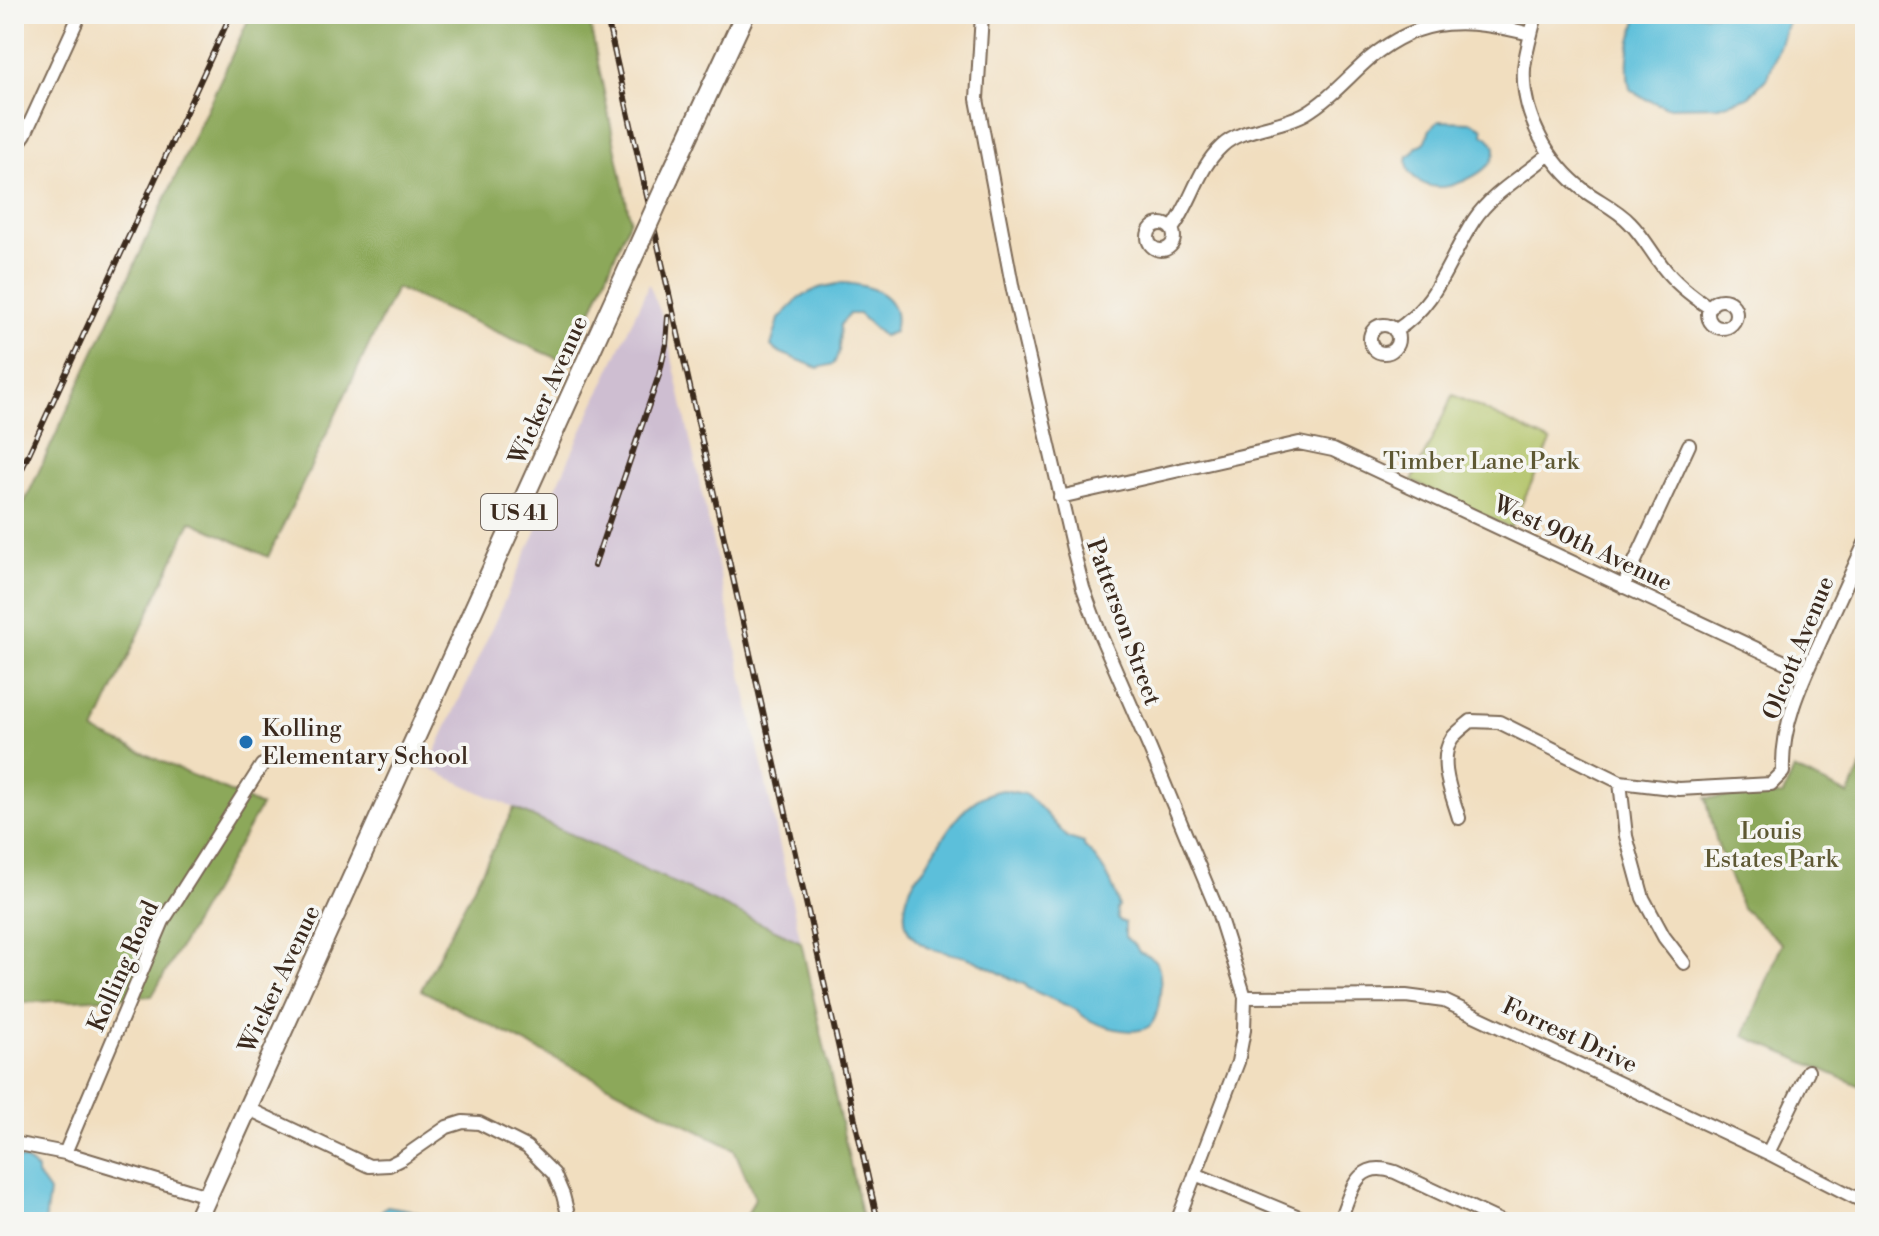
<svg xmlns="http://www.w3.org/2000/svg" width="1879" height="1236" font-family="'Libre Bodoni',serif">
	<rect width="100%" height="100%" fill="#f6f6f2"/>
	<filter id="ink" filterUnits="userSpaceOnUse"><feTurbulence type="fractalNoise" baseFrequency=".0125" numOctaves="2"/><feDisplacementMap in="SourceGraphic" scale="16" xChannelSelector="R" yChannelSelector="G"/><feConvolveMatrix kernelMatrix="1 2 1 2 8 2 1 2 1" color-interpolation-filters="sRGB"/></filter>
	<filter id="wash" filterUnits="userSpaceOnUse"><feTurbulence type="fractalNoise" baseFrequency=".006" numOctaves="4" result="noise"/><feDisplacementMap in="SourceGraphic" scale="32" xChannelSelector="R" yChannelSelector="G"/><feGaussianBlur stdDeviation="1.8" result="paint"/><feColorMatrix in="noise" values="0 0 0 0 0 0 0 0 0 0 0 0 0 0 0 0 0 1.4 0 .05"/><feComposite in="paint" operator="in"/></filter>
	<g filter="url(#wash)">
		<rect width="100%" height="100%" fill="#f1debf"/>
		<path fill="#cebed1" d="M649 284 664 321 801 942 428 768Z"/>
		<path fill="#b1c265" stroke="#767642" stroke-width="2" d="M1453 395 1551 442 1510 528 1412 481Z"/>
		<path fill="#8ca85a" stroke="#64693c" stroke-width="2" d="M251 14H588L630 219 570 364 396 288 268 557 191 521 94 731 261 806 152 996 14 1003V525Z
			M1865 757V1088L1744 1036 1782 944 1742 908 1717 843 1706 798 1783 795 1794 769 1849 795Z
			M514 808 801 942 863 1222H744L755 1198 734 1149 421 990Z"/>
		<path fill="#5cbfda" stroke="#4c747c" stroke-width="2" d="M1639 14H1791L1768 77 1748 97 1719 106 1666 107 1641 97 1630 89C1624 60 1630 41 1639 14Z
			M1439 121 1472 122 1483 128V134C1488 137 1494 141 1495 148 1497 170 1455 188 1438 187 1430 187 1420 183 1415 178 1408 171 1406 165 1408 156L1412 154 1417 146C1431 142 1425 136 1431 128 1433 125 1437 123 1439 121Z
			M842 283C872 285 903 295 894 332L883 336 859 314H849L840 325 839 351 834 364 818 368 776 351 771 346 779 319 800 297 819 288Z
			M1003 790 1024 794 1035 802 1068 838 1084 843V846C1101 862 1115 885 1119 907L1117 909 1118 920 1125 923V937L1136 946 1139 952C1145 955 1151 956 1156 961 1164 973 1161 1019 1148 1027 1131 1037 1089 1025 1077 1010L1027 988 1026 985C1008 978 993 969 976 961 955 951 930 955 913 937 899 923 905 895 915 879 918 874 923 871 926 865 945 835 964 795 1003 790Z
			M14 1157 25 1160 37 1170V1175L49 1192 45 1222H14Z
			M387 1206 410 1210 443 1222H369Z"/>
	</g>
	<g filter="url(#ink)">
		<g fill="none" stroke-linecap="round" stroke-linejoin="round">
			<defs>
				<path id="minor" d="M982 14 977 99 1013 290 1073 549 1083 588 1100 634 1150 749 1218 912 1245 997 1244 1030 1238 1062 1177 1222
					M1536 14C1532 32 1526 50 1524 68 1521 115 1549 164 1585 191 1600 202 1617 209 1630 223 1643 236 1652 253 1663 267 1676 284 1692 296 1710 308
					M14 149 25 134 80 14
					M1148 237a13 13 0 1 1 26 0a13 13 0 1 1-26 0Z
					M1172 229C1192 203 1197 169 1222 146 1242 127 1280 128 1306 113 1330 99 1349 76 1370 58 1423 14 1469 19 1531 34
					M1708 314a14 14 0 1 1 28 0a14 14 0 1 1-28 0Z
					M1370 339a14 14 0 1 1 28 0a14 14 0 1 1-28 0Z
					M1395 331C1439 303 1447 261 1474 220 1493 192 1524 176 1549 154
					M1060 497 1299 443 1333 450 1806 672
					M1623 587 1689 445
					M1620 782 1626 836 1643 898 1664 937 1684 963
					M1459 818C1452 794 1437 761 1452 738 1457 732 1465 726 1471 721L1499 722 1620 782 1679 789 1771 784 1783 772C1781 724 1802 681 1822 638 1836 606 1851 574 1865 543
					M1245 997 1406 996 1444 1001 1768 1153 1856 1198
					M247 1108 369 1166 389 1165 401 1159 447 1127 463 1122 479 1123 527 1147 554 1174 563 1195 570 1222
					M14 1143 65 1153 207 1196
					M65 1153 163 921 262 765
					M1768 1153 1808 1071
					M1195 1174 1311 1222
					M1339 1222C1351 1194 1355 1158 1395 1172L1502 1222"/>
				<path id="highway" d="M669 178 745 14
					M196 1222 636 251"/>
			</defs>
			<use href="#minor" stroke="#7b6956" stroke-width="16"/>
			<use href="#highway" stroke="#7b6956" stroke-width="22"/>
			<use href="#minor" stroke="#fff" stroke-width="12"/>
			<use href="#highway" stroke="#fff" stroke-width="18"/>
			<defs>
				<path id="rail" d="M606 14 878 1222
					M14 486 231 14
					M594 566 659 375 666 344 668 317"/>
			</defs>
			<use href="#rail" stroke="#3b2a1e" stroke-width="6"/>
			<use href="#rail" stroke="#f6f6f2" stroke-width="3" stroke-dasharray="9" stroke-linecap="butt"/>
			<defs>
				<path id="highway-bridge" d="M636 251 669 178"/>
			</defs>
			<use href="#highway-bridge" stroke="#7b6956" stroke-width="22" stroke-linecap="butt"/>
			<use href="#highway-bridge" stroke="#fff" stroke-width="18"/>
		</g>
	</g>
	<circle fill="#1f6fb2" stroke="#f6f6f2" stroke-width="3" cx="246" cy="742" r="8"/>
	<g text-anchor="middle" stroke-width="7" stroke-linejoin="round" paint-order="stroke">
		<rect fill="#f6f6f2" stroke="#73675e" stroke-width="2" x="481" y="494" width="76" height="36" rx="6"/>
		<g font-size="22" font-weight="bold" fill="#3b2a1e">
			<text x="519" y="520">US 41</text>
		</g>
		<g font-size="24" fill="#3b2a1e" stroke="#f6f6f2">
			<text transform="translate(548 390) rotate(-66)" y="8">Wicker Avenue</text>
			<text transform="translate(1583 543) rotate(25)" y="8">West 90th Avenue</text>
			<text transform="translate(1124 622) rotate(70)" y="8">Patterson Street</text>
			<text transform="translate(1798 648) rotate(-68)" y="8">Olcott Avenue</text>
			<text transform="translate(123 966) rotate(-66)" y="8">Kolling Road</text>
			<text transform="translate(279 979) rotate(-65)" y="8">Wicker Avenue</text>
			<text transform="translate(1570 1035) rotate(25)" y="8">Forrest Drive</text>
		</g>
		<g font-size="24" fill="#5e5833" stroke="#f6f6f2">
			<text x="1481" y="469">Timber Lane Park</text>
			<text x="1771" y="839">Louis<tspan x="1771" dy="28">Estates Park</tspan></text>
		</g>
		<g font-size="24" fill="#3b2a1e" stroke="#f6f6f2" text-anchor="start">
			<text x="262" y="736">Kolling<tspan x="262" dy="28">Elementary School</tspan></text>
		</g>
	</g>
	<rect width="1879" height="1236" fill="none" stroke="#f6f6f2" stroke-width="48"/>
</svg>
